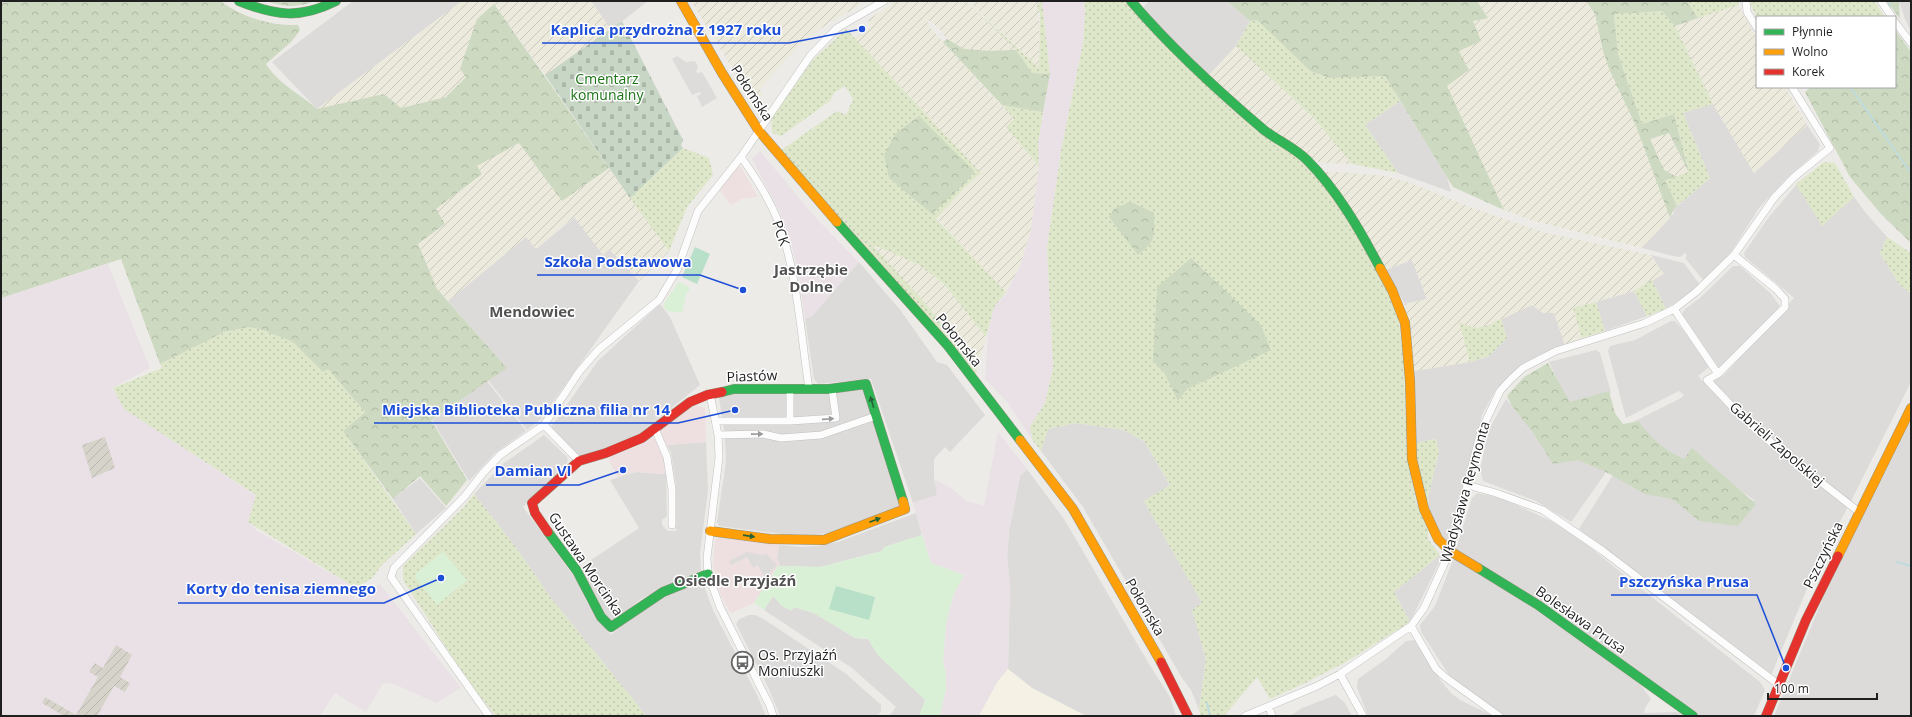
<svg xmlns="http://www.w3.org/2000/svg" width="1912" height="717" font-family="'Open Sans',sans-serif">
	<defs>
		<pattern id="construction-furrows" width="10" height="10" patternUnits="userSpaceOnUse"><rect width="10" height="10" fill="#d6d3ca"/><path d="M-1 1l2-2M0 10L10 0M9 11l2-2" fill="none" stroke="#b7b5ad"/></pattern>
		<pattern id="farmland-furrows" width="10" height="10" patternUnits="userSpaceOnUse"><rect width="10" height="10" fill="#eceadc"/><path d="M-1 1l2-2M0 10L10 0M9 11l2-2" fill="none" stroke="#cac8bc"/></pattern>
		<pattern id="grass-dots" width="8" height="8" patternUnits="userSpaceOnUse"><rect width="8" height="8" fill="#dee7ca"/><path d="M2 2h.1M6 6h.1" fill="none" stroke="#bec6ad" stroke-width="1.8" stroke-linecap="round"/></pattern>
		<pattern id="forest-crowns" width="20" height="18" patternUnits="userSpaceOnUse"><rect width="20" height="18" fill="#cdd9c0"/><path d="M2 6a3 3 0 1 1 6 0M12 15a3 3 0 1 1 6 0" fill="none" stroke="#b0baa5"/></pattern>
		<pattern id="cemetery-stones" width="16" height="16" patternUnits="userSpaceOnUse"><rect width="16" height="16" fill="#c8d6c5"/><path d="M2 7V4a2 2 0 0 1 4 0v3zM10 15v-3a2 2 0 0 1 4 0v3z" fill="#abb7a9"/></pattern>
	</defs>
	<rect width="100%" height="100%" fill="#edebe8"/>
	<path fill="#dcdbd9" d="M353 1H462L317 109 272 62Z
		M591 1H648L611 30Z
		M1135 1H1139L1142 9 1149 1H1227L1250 21 1236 46 1209 75 1142 9Z
		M1899 1H1911V32L1905 19Z
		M1400 101 1447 177 1451 192 1398 173 1365 125Z
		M1713 104 1754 173 1807 125 1820 144 1818 151 1786 179 1759 208 1733 249 1717 268 1704 281 1685 258 1687 256 1685 253 1680 257 1673 256 1642 248 1674 213 1673 210 1710 178 1683 113Z
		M1797 184 1822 225 1854 197 1865 212 1887 237 1880 253 1899 284 1911 294V382L1850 503 1773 441 1712 382 1724 375 1794 298 1745 257 1744 253 1769 217Z
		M575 217 603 254 609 249 639 281 541 419 527 430 488 380 507 368 448 301 527 236 536 249Z
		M1651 255 1684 263 1700 285 1666 309 1652 280 1663 274Z
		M1412 260 1427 299 1405 304 1385 270Z
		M859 262 901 311 937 362 947 365 985 415 950 452 945 447 934 459V479L938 495 913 503 871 379 818 384 814 379 805 319 812 316Z
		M1733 266H1740L1770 293 1780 306 1720 369 1682 314 1685 309 1700 298Z
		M1634 291 1647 316 1605 331 1596 302Z
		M660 304 670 317 700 385 639 434 612 447 579 456 551 427 598 361Z
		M1532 305 1543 313H1554L1565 345 1539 355 1512 373 1496 389 1482 415 1449 544 1438 534 1429 509 1428 496 1439 452 1436 439 1415 443 1414 371 1470 362 1489 356 1507 338 1501 319Z
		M1671 321H1675L1683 330 1709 367 1698 376 1731 411 1790 462 1848 507 1818 562 1770 678 1579 529 1613 475 1739 522 1754 500 1729 482 1675 458 1647 436 1635 421 1681 398 1684 395 1679 391 1626 418 1608 351 1610 346 1635 340Z
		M1596 350 1600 353 1611 393 1569 404 1549 362Z
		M860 389 865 391 873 416 819 434 784 436 729 433 724 430 719 398 724 392 827 394Z
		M1506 399 1534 430 1579 457 1607 471 1571 522 1536 501 1483 481 1480 469 1489 429Z
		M1911 420V716H1774L1823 598Z
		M874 421 902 506 838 531 816 535 797 536 719 526 717 522 726 462 725 439 729 437 820 438Z
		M1076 423 1124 430 1145 442 1170 486 1144 501 1203 604 1192 610 1206 659 1199 710 1191 690 1182 678 1083 507 1041 451 1048 429Z
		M544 435 568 458 567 463 559 473 523 507 578 582 586 601 603 625 611 635 642 609 660 598 698 582 703 583 713 610 757 695 766 716H644V713L551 598 515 546 474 494 504 463Z
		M706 442 708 490 700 553 701 571 662 588 641 599 615 621 607 620 586 583 582 566 639 528 610 480 636 472 666 474 667 516 662 520V525L668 531H676V485L671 453 667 445Z
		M1027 469 1064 519 1149 664 1170 697 1176 716H1086L1032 688 1008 669 1010 584 1007 558 1009 531 1020 476Z
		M420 478 446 508 416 534 393 499Z
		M1477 493 1501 498 1551 521 1579 538 1634 583 1760 682 1765 690 1754 716H1696L1455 552 1472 498Z
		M916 513 922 535 884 547 882 551 820 567 780 566 777 559 779 545 800 547 818 546 838 542Z
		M1440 555 1442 557 1410 622 1394 592Z
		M1454 557 1567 630 1641 685 1651 699 1645 708 1644 713 1677 712 1683 716H1502L1451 678 1421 632 1420 625 1435 606Z
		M773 596 781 605 792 611 793 607 814 613 855 638 868 639 878 655 926 700 919 716H889L896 707 852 668 764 610Z
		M749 615H756L765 620 845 673 881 705V712L877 716H780L769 689 736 624 739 619Z
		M1414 640 1441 681 1451 693 1460 700 1493 716H1368L1357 688 1358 679 1386 659 1406 641Z
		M1336 695 1345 703 1352 716H1290L1302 708Z"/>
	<path fill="#eee0e0" d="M736 167H741L758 197 742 199 731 205 719 189Z
		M695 405 705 408 706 442 667 445 660 433 662 428Z
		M650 438 656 440 663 456 666 474 636 472 618 477 609 461 611 456 638 446Z
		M719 537 779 545 777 559 780 566 754 603 732 613 729 611 720 593 713 566 715 540Z"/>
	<path fill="#eae1e7" d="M1042 1H1084L1085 12 1083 43 1061 151 1047 248 1053 367 1045 403 1030 427 1033 441 1008 403 985 379 988 332 994 307 1005 295 1020 266 1031 229 1039 166 1038 144 1050 74Z
		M760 151 817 219 859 262 812 316 805 319 798 271 790 239 779 210 752 159Z
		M108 264 150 368 112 388 125 409 256 496 248 521 256 530 356 588 354 601 380 584 461 688 436 703 394 684 383 683 366 712 335 693 320 716H1V298Z
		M998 432 1027 469 1020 476 1009 531 1007 558 1010 584 1008 669 998 681 979 716H940L946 688V675L943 660 946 624 953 595 964 575 931 563 913 503 937 495 934 479 951 488 966 501 984 506Z"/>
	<path fill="#f5f2e5" d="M1008 669 1032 688 1086 716H979L998 681Z"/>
	<path fill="#dbdad9" d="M487 381 526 431 495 453 469 481 432 420Z"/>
	<path fill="url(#construction-furrows)" d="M105 437 115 468 92 478 82 445Z
		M116 645 132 655 120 677 130 683 125 692 114 686 97 716H64L42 703 45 697 76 715 98 677 89 672 95 663 103 668Z"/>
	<path fill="url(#farmland-furrows)" d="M462 1H591L611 30 545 75 494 4 467 52 460 69 466 77 446 97 401 108 317 109Z
		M691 1H863L857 7 830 22 799 45 760 89 763 95 753 102Z
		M895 1H966L1016 50 990 51 964 49 947 39 938 27 925 18 932 30 1014 119 1006 127 1039 166 1031 229 1020 266 1006 292 936 218 965 187 981 173 854 38 870 27 868 20Z
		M968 1H1041H1039V68Z
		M1477 1H1586L1595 14 1603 51 1609 69 1636 126 1670 218 1642 248 1534 221 1504 210 1447 86 1469 70 1459 51 1472 21 1488 18Z
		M1738 5 1757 39V87H1785L1807 125 1754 173 1713 104 1675 26Z
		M1236 46 1313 117 1352 164 1320 163 1304 155 1271 131 1209 75Z
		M1668 133 1689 173 1677 177 1664 170 1650 139Z
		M519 143 562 201 609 168 669 251 639 281 609 249 603 255 574 217 536 249 526 237 448 301 437 289 418 244 445 224 436 209 482 173 476 166Z
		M1322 172H1341L1385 176 1411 183 1473 208 1543 232 1650 255 1664 274 1634 291 1573 308 1582 338 1565 345 1554 313H1543L1532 305 1485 327 1473 328 1460 323 1470 362 1414 371 1405 304 1427 299 1412 260 1385 270Z
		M873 246H877L919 265 944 284 986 337 977 371 927 305Z"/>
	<path fill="url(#grass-dots)" d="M966 1 1039 68 1040 13 1037 8 1039 1H1042L1050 74 1032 73 1016 50Z
		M1084 1H1125L1307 165 1346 214 1386 285 1398 316 1404 361 1407 453 1416 502 1428 530V539L1440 555 1394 592 1410 622 1346 662 1303 684 1270 699 1257 677 1224 716H1201L1199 710 1206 659 1192 610 1202 603 1144 501 1170 485 1145 442 1124 430 1076 423 1048 429 1041 451 1033 441 1030 427 1045 403 1053 367 1047 248 1061 151 1083 43 1085 12Z
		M1687 1H1739L1738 5 1698 18Z
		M1752 1H1874L1885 17 1757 18 1750 3Z
		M1662 11 1675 26 1713 104 1683 113 1710 178 1677 206 1665 180 1689 172 1674 114 1642 124 1618 54 1614 13Z
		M1257 20 1310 71 1330 78 1385 75 1400 101 1365 125 1398 173 1352 164 1313 117 1236 46 1250 21Z
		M846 29 981 173 965 187 936 219 1006 292 994 307 986 337 944 284 919 265 877 246H873L927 305 977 371 975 376 780 151 837 111 846 115 853 99 845 86 834 93 830 101 781 136 772 133 771 119 812 61Z
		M1002 105 1043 112 1038 144 1039 166 1006 127 1014 119Z
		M683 148 709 158 713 175 687 207 669 251 630 198Z
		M1824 162 1835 163 1854 197 1822 226 1796 184Z
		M1887 237 1911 253V294L1899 284 1880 253Z
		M1652 280 1666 309 1647 316 1634 291Z
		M1596 302 1605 331 1582 338 1573 308Z
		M1501 319 1507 338 1489 356 1470 362 1459 322C1478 331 1483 328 1501 319Z
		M248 327 263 330 294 342 323 372 328 369 365 412 343 431 416 534 382 565 372 578 356 588 248 522 256 495 124 409 113 388 162 368 160 364C189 351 216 330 248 327Z
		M1436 439 1439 452 1428 496 1429 509 1417 467 1415 443Z
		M474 494 515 546 551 598 644 713V716H496L469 683 403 580V566L463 508Z"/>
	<path fill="url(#forest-crowns)" d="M12 1H220C242 17 270 26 298 25L300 30 292 41 266 64C278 84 301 94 317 109L384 94 401 108 446 97 466 77 460 69 477 19 494 4 609 168 562 201 519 143 477 166 482 174 436 209 445 224 418 244 437 289 507 368 431 420 467 480 446 506 420 476 393 499 343 431 365 412 328 369 323 372 293 342 263 330 248 327 224 332 160 364 121 259 1 298V3Z
		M266 1H315C297 8 283 7 266 1Z
		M1227 1H1477L1488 18 1473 21 1481 41 1459 51 1469 70 1447 86 1504 210 1453 187 1385 76 1330 78 1310 71 1257 20 1250 21Z
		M1586 1H1687L1698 18 1675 26 1662 11 1614 14 1618 54 1642 124 1674 114 1689 173 1669 133 1650 139 1664 170 1677 177 1665 180 1677 206 1673 210 1670 218 1636 126 1609 69 1603 51 1595 14Z
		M1887 1H1899L1900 19Z
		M1895 30 1911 52V243L1881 214 1850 177 1805 92 1811 87H1895Z
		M947 39 964 49 990 51 1016 50 1032 73 1050 74 1043 112 1002 105 943 42Z
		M919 116 974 171 970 178 932 214 889 178 884 155 896 133Z
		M1131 202 1154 213C1154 236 1157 240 1138 255L1109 217 1115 208Z
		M1191 258 1260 324 1271 350 1187 389 1178 401 1165 374 1153 361 1157 287Z
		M1548 363 1570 402 1609 391 1615 413 1623 424 1638 421C1650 437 1665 451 1684 459L1692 448 1756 504 1738 526 1699 521 1672 499 1645 494 1604 471 1578 460 1553 464 1534 434 1512 406 1507 396 1524 377Z"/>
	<path fill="url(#cemetery-stones)" d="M622 21 683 140 681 145 683 148 630 198 545 75Z"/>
	<path fill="#daf0d6" d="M680 282 690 288 686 295 682 313 667 311 663 305 678 283Z
		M922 535 931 563 964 575 953 596 946 624 943 660 946 675V688L940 716H919L925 700 878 655 868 639 855 638 814 613 793 607 792 611 781 605 773 596 764 610 754 603 778 566 820 567 882 551 884 547Z
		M443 552 467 580 437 605 414 576 417 572Z"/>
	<path fill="#b8dfc8" d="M695 247 710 254 697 284 682 277Z
		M836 586 875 597 869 620 829 609Z"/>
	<path fill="#dddcdb" d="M677 56 686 62 695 61 698 67 696 72 699 73 702 72 717 98 702 107 697 96 701 94 700 92 692 95 672 59Z
		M747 552 762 555 766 553 777 565 765 578 758 565 753 568 747 557 731 565 729 561Z"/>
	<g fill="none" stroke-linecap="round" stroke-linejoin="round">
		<path stroke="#bfdcdd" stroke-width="2" d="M1888 1 1890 8
			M1850 87 1911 173
			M1897 562 1911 566
			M1207 703 1210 716"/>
		<defs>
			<path id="street" d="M1746 1 1747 12 1757 28
				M1881 1 1892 17
				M1895 22 1911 43
				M741 157C757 179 772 203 781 229 798 280 801 336 809 389
				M1734 255 1776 289 1785 299V307L1718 374 1707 380 1743 418 1775 446 1859 512
				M1674 309 1718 374
				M710 394 718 435 719 457 707 558 708 574 720 607 770 706 773 716
				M716 421H790L836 418 832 389
				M790 421V389
				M544 425 579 461
				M655 429 667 457 672 490V525
				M718 435 763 434 781 438 821 435 876 416
				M1467 485 1496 493 1543 510 1603 551 1779 685
				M1411 626 1436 669 1445 677 1499 716
				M1340 674 1363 716
				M1269 707 1272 716
				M489 716 391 577 394 568 464 497 483 473 500 455 544 425 579 372 598 350 659 300 677 270 698 211 741 157 810 56 837 28 884 1
				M1245 716 1317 686 1340 674 1411 626 1424 608 1450 551 1481 431 1500 391 1510 380 1523 368 1556 351 1645 323 1674 309 1696 292 1734 255 1774 198 1794 177 1830 148 1792 87"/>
			<path id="fast" d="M239 1C276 16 300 19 336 1
				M1131 1C1171 48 1217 90 1264 130 1277 140 1295 148 1307 160 1337 190 1360 230 1380 268
				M837 222 948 346 1020 440
				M722 392 734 389H829L866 384 903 501
				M548 532 577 571 601 617 611 627 663 592 708 574
				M1478 568 1538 605 1693 716"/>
			<path id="slow" d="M681 1 722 73 759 131 837 222
				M1380 268 1392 290 1405 323 1410 381 1412 459 1424 509 1438 539 1450 551 1478 568
				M1020 440 1073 509 1161 662
				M710 531 770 539 824 540 905 509 903 501
				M1838 556 1911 408"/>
			<path id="jam" d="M548 532 535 513 532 503 579 461 606 453 642 438 690 402 707 395 722 392
				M1161 662 1188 716
				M1766 716 1806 620 1838 556"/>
		</defs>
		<use href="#street" stroke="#c0c0be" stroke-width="8"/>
		<use href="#fast" stroke="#969481" stroke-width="10"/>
		<use href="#slow" stroke="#969481" stroke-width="10"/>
		<use href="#jam" stroke="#969481" stroke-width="10"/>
		<use href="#street" stroke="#fcfcfc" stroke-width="7"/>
		<use href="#fast" stroke="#30b455" stroke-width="9"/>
		<use href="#slow" stroke="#ff9f0a" stroke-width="9"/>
		<use href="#jam" stroke="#e5322d" stroke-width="9"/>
	</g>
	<defs><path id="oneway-solid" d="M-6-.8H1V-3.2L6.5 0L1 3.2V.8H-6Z"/></defs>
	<g fill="#276237">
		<use href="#oneway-solid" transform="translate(872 402) rotate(-107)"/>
		<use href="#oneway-solid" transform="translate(875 520) rotate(-21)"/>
		<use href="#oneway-solid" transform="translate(749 536) rotate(8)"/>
	</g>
	<g fill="#999">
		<use href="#oneway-solid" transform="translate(828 419) rotate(-4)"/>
		<use href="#oneway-solid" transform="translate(757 434) rotate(-1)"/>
	</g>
	<defs>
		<symbol id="bus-ring" viewBox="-11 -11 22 22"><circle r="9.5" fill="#fff" stroke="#676665" stroke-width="1.5"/><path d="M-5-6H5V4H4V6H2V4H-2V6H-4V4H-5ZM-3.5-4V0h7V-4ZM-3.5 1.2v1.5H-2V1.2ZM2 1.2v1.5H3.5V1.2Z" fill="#676665"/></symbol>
	</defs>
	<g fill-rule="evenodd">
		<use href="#bus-ring" x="730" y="650" width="25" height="25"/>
	</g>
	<g text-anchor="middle" stroke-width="3" stroke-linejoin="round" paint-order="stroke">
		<g font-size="14" fill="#1c7416" stroke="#fff">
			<text x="607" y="84">Cmentarz<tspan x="607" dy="16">komunalny</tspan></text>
		</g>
		<g font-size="14" fill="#1f1f1f" stroke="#fff">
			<text transform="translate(752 93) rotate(57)" y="5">Połomska</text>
			<text transform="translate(781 233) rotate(71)" y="5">PCK</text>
			<text transform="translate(959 340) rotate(51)" y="5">Połomska</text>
			<text transform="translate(752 376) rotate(-2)" y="5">Piastów</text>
			<text transform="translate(1777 444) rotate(41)" y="5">Gabrieli Zapolskiej</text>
			<text transform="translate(1465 492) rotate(-74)" y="5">Władysława Reymonta</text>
			<text transform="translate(1823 555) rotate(-64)" y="5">Pszczyńska</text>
			<text transform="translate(586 564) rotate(56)" y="5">Gustawa Morcinka</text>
			<text transform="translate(1145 607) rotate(60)" y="5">Połomska</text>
			<text transform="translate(1581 620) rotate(35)" y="5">Bolesława Prusa</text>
		</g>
		<g font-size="14" fill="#1f1f1f" stroke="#fff" text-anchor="start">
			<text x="758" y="660">Os. Przyjaźń<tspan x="758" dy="16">Moniuszki</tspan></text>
		</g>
		<g font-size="15" font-weight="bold" fill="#525252" stroke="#fff">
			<text x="811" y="275">Jastrzębie<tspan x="811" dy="17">Dolne</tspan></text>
			<text x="532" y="317">Mendowiec</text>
			<text x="735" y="586">Osiedle Przyjaźń</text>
		</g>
	</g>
	<path fill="none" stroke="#1d4ed8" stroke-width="1.5" d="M862 29L789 43H542M743 290L700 275H537M735 410L678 423H374M623 470L579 485H486M1786 668L1757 595H1611M441 578L384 603H178"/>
	<g fill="#1d4ed8" stroke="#fff" stroke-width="1.5">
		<circle cx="862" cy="29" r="4"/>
		<circle cx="743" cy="290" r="4"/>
		<circle cx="735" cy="410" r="4"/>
		<circle cx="623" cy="470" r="4"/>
		<circle cx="1786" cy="668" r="4"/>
		<circle cx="441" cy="578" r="4"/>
	</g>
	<g font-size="15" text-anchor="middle" font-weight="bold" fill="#1d4ed8" stroke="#fff" stroke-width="3" stroke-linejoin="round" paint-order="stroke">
		<text x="666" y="35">Kaplica przydrożna z 1927 roku</text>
		<text x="618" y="267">Szkoła Podstawowa</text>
		<text x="526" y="415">Miejska Biblioteka Publiczna filia nr 14</text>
		<text x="533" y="476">Damian VI</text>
		<text x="1684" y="587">Pszczyńska Prusa</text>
		<text x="281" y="594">Korty do tenisa ziemnego</text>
	</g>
	<rect width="1912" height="717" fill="none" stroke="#1f1f1f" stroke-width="4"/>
	<rect x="1756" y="16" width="140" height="72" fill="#ffffff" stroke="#a5a5a5"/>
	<rect x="1764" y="29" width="20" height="6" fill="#30b455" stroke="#a5a5a5"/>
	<text x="1792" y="36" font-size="12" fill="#1f1f1f">Płynnie</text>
	<rect x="1764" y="49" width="20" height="6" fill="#ff9f0a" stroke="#a5a5a5"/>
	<text x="1792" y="56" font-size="12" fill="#1f1f1f">Wolno</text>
	<rect x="1764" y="69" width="20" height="6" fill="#e5322d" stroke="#a5a5a5"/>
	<text x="1792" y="76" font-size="12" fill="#1f1f1f">Korek</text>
	<path d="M1768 693v6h109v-6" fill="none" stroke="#1f1f1f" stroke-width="2"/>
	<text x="1774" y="693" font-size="12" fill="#1f1f1f" stroke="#ffffff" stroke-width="3" paint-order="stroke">100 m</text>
</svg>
